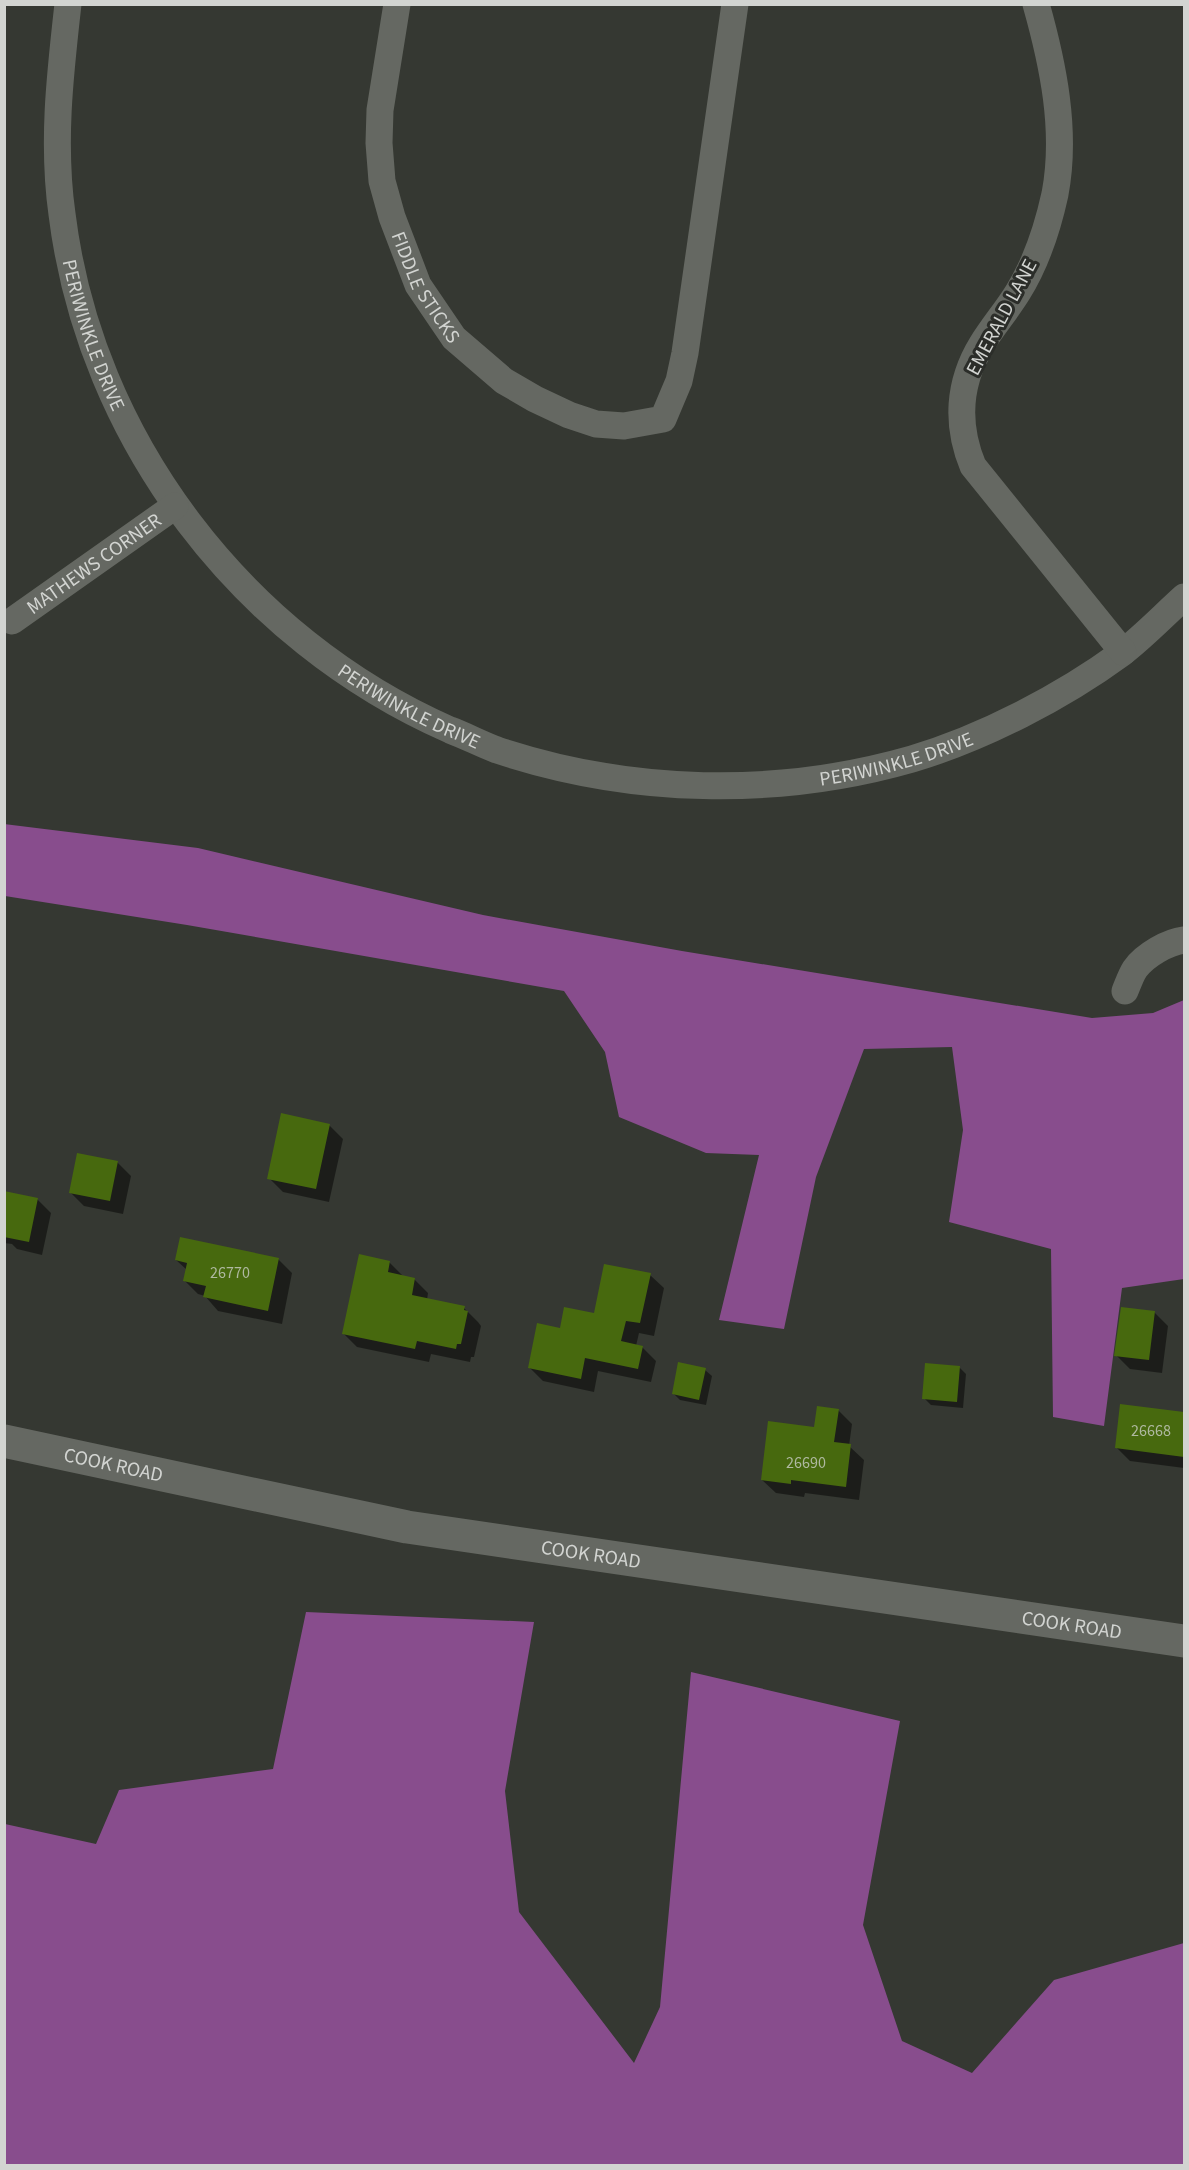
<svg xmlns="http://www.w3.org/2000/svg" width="1189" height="2170" font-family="'Source Sans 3',sans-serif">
	<rect width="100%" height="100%" fill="#353832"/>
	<path fill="#884d8d" d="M4 824 198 848 483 915 682 951 1092 1018 1153 1013 1184 1000V1279L1122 1288 1104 1426 1053 1417 1051 1249 949 1222 963 1130 952 1047 864 1049 816 1177 784 1329 719 1320 759 1155 706 1153 619 1117 605 1052 564 991 187 925 5 896Z
		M306 1612 534 1622 505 1791 519 1912 634 2063 660 2007 691 1672 900 1721 863 1925 902 2041 972 2073 1054 1980 1184 1943V2165H5V1824L96 1844 119 1790 273 1769Z"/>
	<path fill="#0007" d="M329 1125 343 1139 329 1202 283 1192 269 1178Z
		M117 1162 131 1176 123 1214 84 1206 70 1192Z
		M4 1192 37 1199 51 1213 42 1255 17 1249 12 1244 4 1243Z
		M278 1259 292 1273 282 1324 218 1311 205 1296 198 1294 184 1280 187 1270 176 1260Z
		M389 1262 403 1276 414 1279 428 1293 427 1300 464 1308 478 1322 481 1326 474 1357H471L470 1362 431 1354 429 1362 357 1347 343 1333Z
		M650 1275 664 1288 654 1336 639 1333 636 1346 642 1347 656 1361 651 1382 598 1371 594 1392 543 1381 529 1367 561 1330 595 1315Z
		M1154 1312 1168 1326 1162 1373 1130 1369 1116 1355Z
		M959 1367 966 1374 963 1408 931 1405 924 1398Z
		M705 1370 712 1376 706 1405 680 1400 674 1394Z
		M1122 1406 1184 1413V1468L1130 1461 1116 1447Z
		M838 1410 852 1424 849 1446 864 1460 859 1500 805 1493 804 1497 776 1493 762 1480 815 1429Z"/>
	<path fill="#47690e" d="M281 1113 330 1124 316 1189 267 1179Z
		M77 1153 118 1161 110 1201 69 1193Z
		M4 1191 38 1198 29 1242 4 1237Z
		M180 1237 279 1258 268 1311 203 1297 206 1286 183 1281 187 1263 175 1260Z
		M359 1254 390 1261 388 1272 415 1278 412 1295 465 1306 464 1310 468 1311 461 1344H457L456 1349 417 1341 415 1349 342 1334Z
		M604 1264 651 1273 640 1323 626 1321 621 1341 643 1346 638 1369 585 1358 581 1379 528 1368 537 1323 560 1328 564 1307 594 1313Z
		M1121 1307 1155 1311 1149 1360 1114 1356Z
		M678 1362 706 1368 699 1400 672 1394Z
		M925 1363 960 1366 957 1402 922 1399Z
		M1120 1404 1184 1412V1457L1115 1448Z
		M817 1406 839 1409 834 1442 851 1444 846 1487 791 1480V1484L761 1480 768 1421 814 1427Z"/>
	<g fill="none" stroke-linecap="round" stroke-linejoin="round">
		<g stroke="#656862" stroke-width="27">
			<path id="s1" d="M68 4C60 75 52 143 62 214 90 440 243 639 450 730 466 736 481 744 497 750 630 794 776 798 912 759 983 738 1062 697 1122 653 1144 636 1164 615 1184 597"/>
			<path id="s2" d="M397 4 380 110 379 143 382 181 392 217 418 285 454 338 504 381 535 399 569 415 596 424 624 426 663 419 679 381 685 353 735 4"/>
			<path d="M1036 4C1053 64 1067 131 1055 194 1048 226 1036 263 1018 292 1007 310 993 326 982 344 958 383 956 425 973 466L1123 652"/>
			<path id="s3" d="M12 621 175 506"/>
			<path d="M1125 991C1128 984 1131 975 1135 969 1145 955 1168 942 1184 940"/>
		</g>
		<path stroke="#656862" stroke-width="33" id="s4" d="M4 1441 407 1527 1184 1641"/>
	</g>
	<g text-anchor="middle" stroke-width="6" stroke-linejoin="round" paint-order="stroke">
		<g font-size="16" fill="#afb9a0">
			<text x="230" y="1278">26770</text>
			<text x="1151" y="1436">26668</text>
			<text x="806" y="1468">26690</text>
		</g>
		<g font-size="20" fill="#d2d4d1" stroke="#2b2d29">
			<text dy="7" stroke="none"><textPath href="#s2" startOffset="294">FIDDLE STICKS</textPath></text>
			<text transform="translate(1001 317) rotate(-62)" y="7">EMERALD LANE</text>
			<text dy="7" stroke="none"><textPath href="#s1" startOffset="336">PERIWINKLE DRIVE</textPath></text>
			<text dy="7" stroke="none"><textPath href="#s3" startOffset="100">MATHEWS CORNER</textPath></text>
			<text dy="7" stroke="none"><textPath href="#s1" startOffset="838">PERIWINKLE DRIVE</textPath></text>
			<text dy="7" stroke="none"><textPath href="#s1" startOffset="1342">PERIWINKLE DRIVE</textPath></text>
			<text dy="7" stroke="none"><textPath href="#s4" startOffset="112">COOK ROAD</textPath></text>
			<text dy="7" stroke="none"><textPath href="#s4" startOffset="598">COOK ROAD</textPath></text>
			<text dy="7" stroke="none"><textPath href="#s4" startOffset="1084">COOK ROAD</textPath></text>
		</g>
	</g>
	<rect width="1189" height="2170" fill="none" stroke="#d2d4d1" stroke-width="12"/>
</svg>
